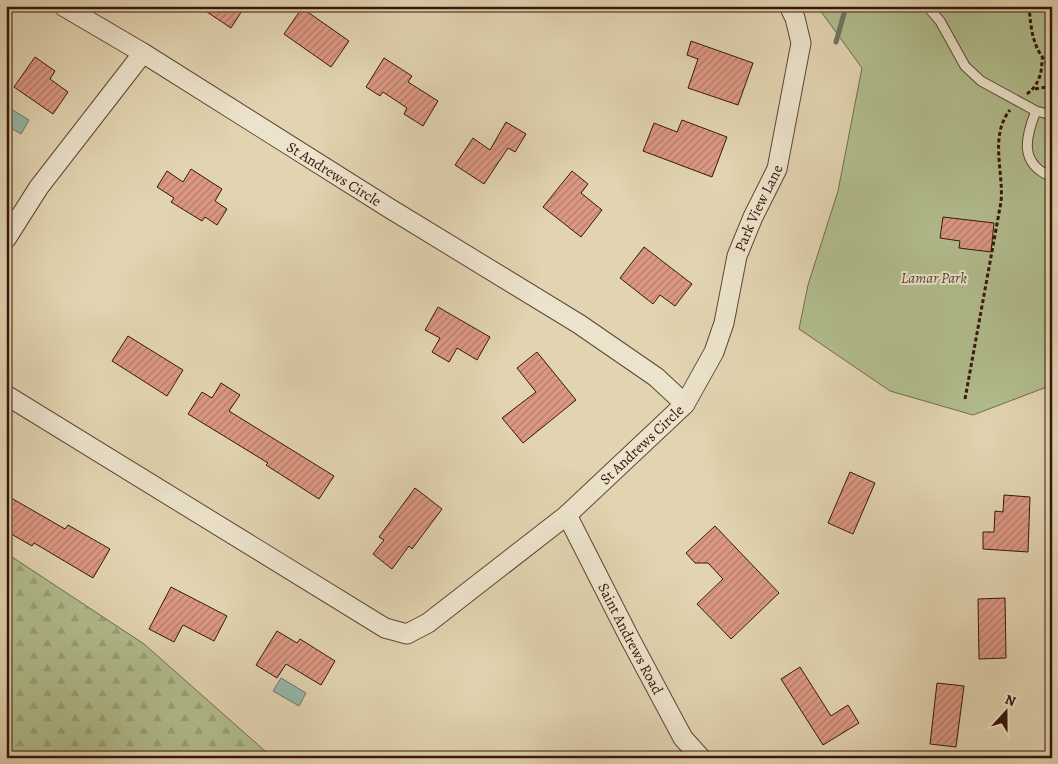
<svg xmlns="http://www.w3.org/2000/svg" width="1058" height="764" font-family="Alegreya,serif">
	<defs>
		<pattern id="forest-firs" width="22" height="20" patternUnits="userSpaceOnUse" patternTransform="scale(1.25)"><rect width="22" height="20" fill="#b2bd8d"/><path d="M5 1l3.5 6h-7zM16 11l3.5 6h-7z" fill="#9aa278"/></pattern>
		<pattern id="building-hatch" width="6" height="6" patternUnits="userSpaceOnUse" patternTransform="scale(1.25)"><rect width="6" height="6" fill="#dc9882"/><path d="M-1 1l2-2M0 6l6-6M5 7l2-2" fill="none" stroke="#b37b69"/></pattern>
	</defs>
	<rect width="100%" height="100%" fill="#e2d4b1"/>
	<filter id="stains"><feTurbulence type="fractalNoise" baseFrequency=".004" numOctaves="4"/><feColorMatrix values="0 0 0 0 .2 0 0 0 0 .09 0 0 0 0 .02 0 0 0 .5 -.17"/></filter>
	<radialGradient id="worn" r=".72"><stop offset=".6" stop-color="#630" stop-opacity="0"/><stop offset="1" stop-color="#630" stop-opacity=".3"/></radialGradient>
	<path fill="url(#forest-firs)" stroke="#746a4c" d="M6 553 144 644 273 758H6Z"/>
	<path fill="#b2bd8d" stroke="#746a4c" d="M817 6H1052V385L973 415 890 391 799 329 808 285 838 191 862 68Z"/>
	<path fill="#95b8aa" stroke="#6f776a" d="M6 106 29 120 21 134 6 125Z
		M281 678 306 693 299 706 273 691Z"/>
	<g fill="none" stroke-linecap="round" stroke-linejoin="round">
		<path stroke="#6f776a" stroke-width="5" d="M836 42 845 10 848 6"/>
	</g>
	<path fill="url(#building-hatch)" stroke="#35160a" d="M198 6H245L231 28Z
		M302 8 349 41 331 67 284 34Z
		M691 41 753 63 738 105 688 88 698 59 687 55Z
		M35 57 55 71 50 79 68 92 53 114 14 87Z
		M384 58 412 76 408 82 438 101 423 126 404 114 407 108 383 92 380 96 366 87Z
		M682 120 727 137 712 177 643 151 654 123 677 132Z
		M506 122 526 134 515 152 508 148 484 184 455 165 473 138 490 150Z
		M191 169 222 189 215 201 227 209 217 225 205 217 202 221 171 202 174 198 157 187 167 171 183 182Z
		M572 171 588 184 581 193 602 210 581 237 543 207Z
		M943 217 994 223 991 252 959 248 960 241 940 238Z
		M644 247 692 284 675 306 660 295 653 304 620 278Z
		M438 307 490 337 477 360 457 348 449 362 432 352 440 338 425 330Z
		M128 336 183 370 167 396 112 361Z
		M537 352 576 400 523 443 502 418 536 392 517 368Z
		M221 383 240 395 229 411 334 476 319 499 266 465 268 463 188 414 202 392 212 398Z
		M850 472 875 483 853 534 828 523Z
		M415 488 442 509 412 549 409 546 392 569 373 554 384 540 379 537Z
		M6 495 65 529 68 525 110 549 93 578 34 543 32 546 6 531Z
		M1004 495 1030 497 1028 552 983 549V532H994L995 511 1003 512Z
		M715 526 779 593 731 639 697 604 723 579 708 563H695L686 553Z
		M171 587 227 616 214 641 183 625 174 642 149 629Z
		M1005 598 1006 658 979 659 978 599Z
		M277 631 297 643 300 639 335 661 321 685 286 664 277 678 256 665Z
		M800 667 831 716 848 705 859 723 823 745 781 679Z
		M937 683 964 686 956 747 930 744Z"/>
	<g fill="none" stroke-linecap="round" stroke-linejoin="round">
		<defs>
			<path id="lane" d="M927 6 940 21 965 66 981 81 1036 111 1052 115
				M1036 111C1025 138 1019 164 1052 177"/>
			<g id="street">
				<path d="M6 239 39 187 143 53"/>
				<path id="s1" d="M6 395 385 628 407 634 428 623 567 515 685 404 656 377 579 324 389 208 143 53 63 6"/>
				<path id="s2" d="M685 404 714 352 724 323 737 256 753 217 777 169 801 43 795 18 789 6"/>
				<path id="s3" d="M567 515 629 637 683 738 701 758"/>
			</g>
		</defs>
		<use href="#lane" stroke="#604634" stroke-width="11"/>
		<use href="#street" stroke="#604634" stroke-width="21"/>
		<path stroke="#35160a" stroke-width="3" stroke-dasharray="4 2.5" stroke-linecap="butt" d="M1029 6C1031 31 1033 51 1052 68
			M1035 89 1052 86
			M1027 94C1039 85 1042 73 1042 59
			M965 399 1001 202C1004 172 989 136 1010 110"/>
		<use href="#lane" stroke="#ece3cc" stroke-width="9"/>
		<use href="#street" stroke="#ece3cc" stroke-width="19"/>
	</g>
	<g text-anchor="middle" stroke-width="4" stroke-linejoin="round" paint-order="stroke">
		<g font-size="15" fill="#35160a" stroke="#ece3cc">
			<text transform="translate(334 174) rotate(32)" y="5">St Andrews Circle</text>
			<text dy="5" stroke="none"><textPath href="#s2" startOffset="211">Park View Lane</textPath></text>
			<text dy="5" stroke="none"><textPath href="#s1" startOffset="770">St Andrews Circle</textPath></text>
			<text dy="5" stroke="none"><textPath href="#s3" startOffset="139">Saint Andrews Road</textPath></text>
		</g>
		<g font-size="15" font-style="italic" fill="#5a4831" stroke="#ece3cc">
			<text x="934" y="283">Lamar Park</text>
		</g>
	</g>
	<rect width="1058" height="764" fill="none" stroke="#e2d4b1" stroke-width="25"/>
	<rect x="8" y="8" width="1043" height="749" fill="none" stroke="#35160a" stroke-width="2.5"/>
	<rect x="12" y="12" width="1033" height="739" fill="none" stroke="#35160a"/>
	<g transform="translate(1006 712) rotate(21)" stroke="#ece3cc" stroke-width="4" paint-order="stroke">
	<path d="M0-4L9 19L0 12L-9 19Z" fill="#35160a"/>
	<text y="-8" font-size="14" font-weight="bold" text-anchor="middle" fill="#35160a">N</text>
	</g>
	<rect width="100%" height="100%" filter="url(#stains)"/>
	<rect width="100%" height="100%" fill="url(#worn)"/>
</svg>
